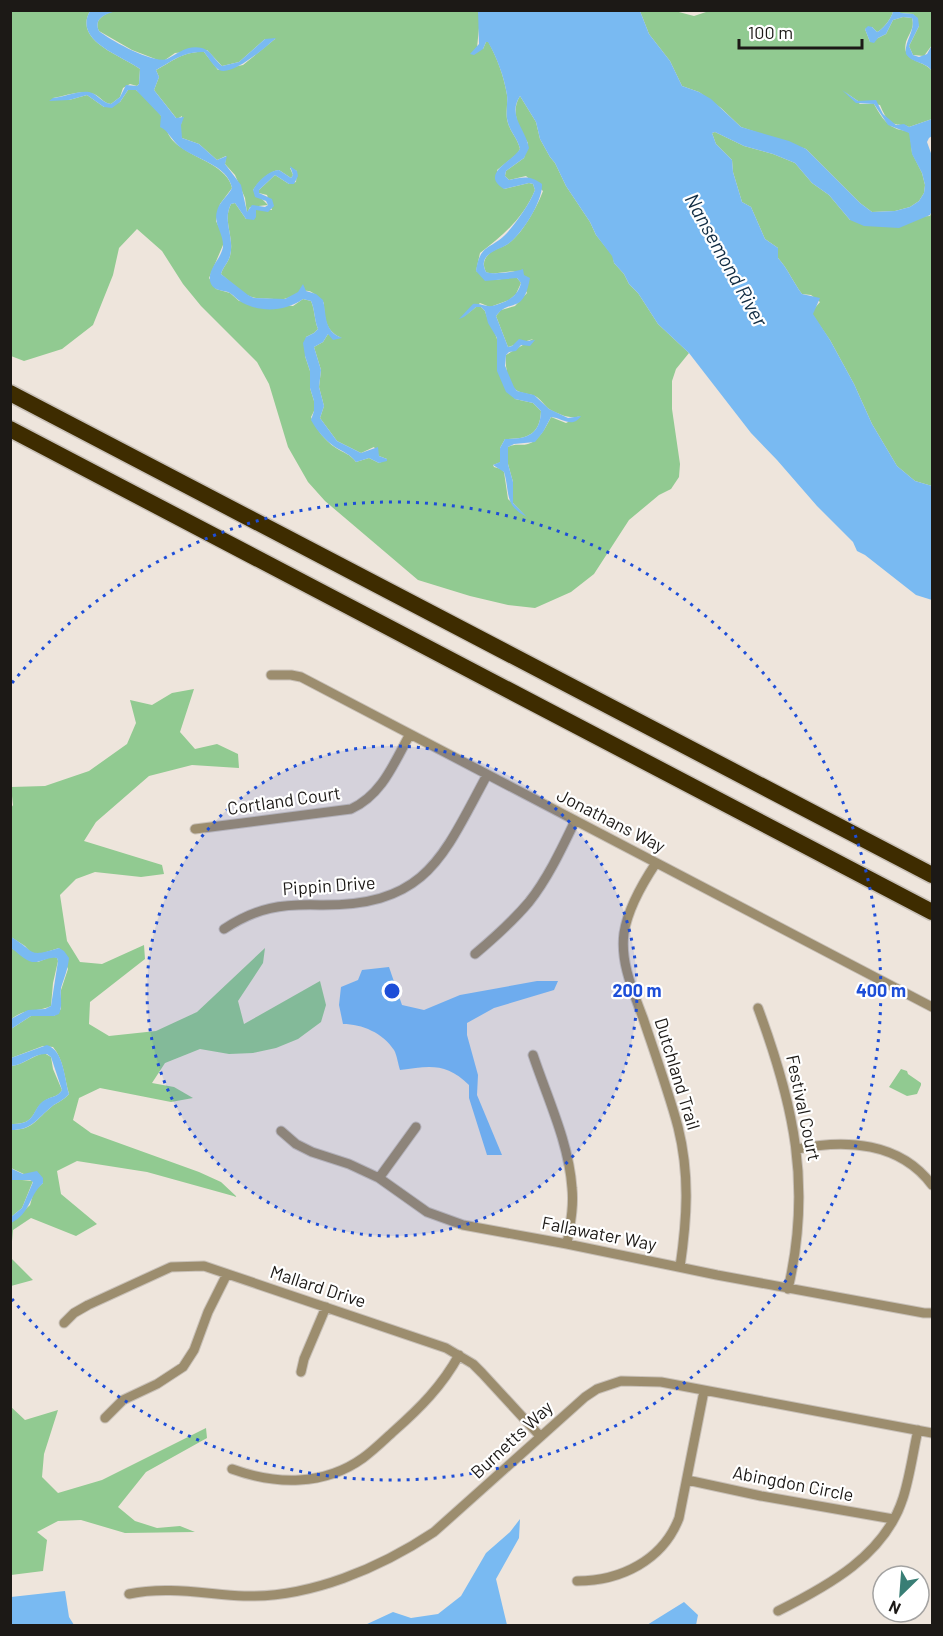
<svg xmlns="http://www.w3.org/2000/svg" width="943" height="1636" font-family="Barlow,sans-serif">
	<rect width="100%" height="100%" fill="#eee5dc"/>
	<path fill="#91ca91" d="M116 10 478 11 480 18 477 48 483 49 486 42 488 41C497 58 504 76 507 95 508 104 505 115 508 123 511 133 518 139 520 149L517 154 497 170 504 189 529 183 533 184 535 190C524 217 503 236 480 253L476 271 496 280 512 277 517 278 521 283 516 294 509 300 490 307 480 303 464 317 476 307H481L485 311C488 323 496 331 498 343L515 399 533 403 541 411C540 435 527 439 505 439L500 448 501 462 493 465 494 467 501 469 504 472 508 499 525 515 513 503V482L508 464V447C515 443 521 446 528 444 539 441 546 427 551 417L566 423 580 416C571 420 558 414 549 409 544 405 541 399 535 396 529 393 518 394 513 387 507 378 505 366 506 355L533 339 508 347 496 316 501 310 515 306 527 293 516 272C506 270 495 276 486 272 483 266 483 260 488 255 494 248 503 248 509 243 523 233 537 207 543 191L526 176 509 180 505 176 506 171 524 158 528 143C519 128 510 112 520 96L536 122 540 139 550 157 555 163 566 186 590 222 596 235 613 256 614 263 624 274 629 284 638 293 658 324 689 353 676 369 672 381V409L680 464 679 477 671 489 659 495 629 520 594 574 571 592 535 608 508 605 470 596 418 580 325 501 308 482 288 447 269 384 257 362 201 306 183 284 162 251 137 229 119 248 113 275 93 325 62 349 24 361 11 356V11H90C73 41 121 55 140 69L139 84 137 86 130 84 123 88 120 97 111 104C103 103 101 97 94 94 81 89 66 96 53 98L69 100 87 95 104 107 120 102 128 90H136C141 93 159 112 162 117 167 131 168 139 182 148 197 159 228 167 232 188L220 204 216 221 223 236V245L209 278 216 289 230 293 239 301 293 306 303 299 311 301C315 310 314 319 318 329L314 333 306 337 305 356 310 371V388L314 401V411L311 417C317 430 324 440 336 448 344 453 350 454 356 462L369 458 379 463 387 459 379 456 374 447 361 453 337 441 320 418 324 406 319 387 321 370 314 347 323 342 328 334 342 338C326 332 324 318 324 303 305 282 305 293 284 299 281 300 260 298 256 298 243 296 230 281 221 274 223 267 228 263 230 256 235 237 222 221 231 204L235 203 246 219 256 210H272L267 195 259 193V190L275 175 289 184 296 182 297 171 290 168 293 175 291 178 279 170C269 171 258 182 253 190L268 205 250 207 247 213 245 198 235 175 225 164 226 156 217 160 199 144 182 138 180 133 182 116 177 119 154 90 159 77 156 70C173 61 183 51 204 52L218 70 243 65 275 39H265L239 62 222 66 207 50 175 53 165 60H158L132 50 99 31C93 18 106 14 116 10Z
		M712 10 893 11C893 16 883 30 877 32L872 27 865 29 870 42 886 34 893 20 903 17 912 18C915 28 909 33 906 42 901 63 923 59 932 71V119L909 127C904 124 901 126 895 124 887 122 883 112 880 105L858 101 845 92 860 104H874C879 113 885 124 895 128 900 131 904 129 910 133L912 153 922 173 925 185 924 193 919 201 910 207 895 211 872 212 860 203 806 149 741 127 721 108 699 92 682 86 670 61 649 34 640 11H675L694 16Z
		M898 11H932V45L924 56 913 55 909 46 919 26 913 14 900 13Z
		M715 132 744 146 773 154 795 163 812 183 829 195 850 220 930 216 932 211V486L915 481 897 466 872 424 854 384 830 340 812 314 814 309 820 302 811 295 802 294C793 282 788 269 778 258V248L765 239 751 207 742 202 733 172 732 160 716 144 712 133Z
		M194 689 180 732 195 749 217 744 238 754 239 768 192 765 149 776 96 822 84 841 162 865 164 874 141 877 95 872 76 879 60 895 67 941 80 962 102 964 144 945 145 959 90 1002 89 1024 109 1036 156 1031 197 1012 265 948 263 963 238 1001 244 1024 320 981 326 1005 321 1022 298 1039 276 1048 253 1053 229 1054 200 1049 165 1063 152 1083 174 1087 193 1098 171 1102 100 1088 79 1098 73 1120 91 1133 199 1172 221 1182 237 1197 147 1172 77 1161 57 1171 61 1194 97 1224 76 1236 31 1218 13 1230 11 1253V1223L30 1205 34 1191 43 1183 11 1168V1130C32 1130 35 1121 49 1109 55 1103 63 1101 69 1094 64 1077 64 1060 53 1047L43 1046 11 1058V1029L31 1016H54L61 1009V990L68 969 59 948 40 954H32L25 946 11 937 10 810 13 805 11 787 45 786 89 771 127 744 136 723 130 700 152 705 172 693Z
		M11 948 38 962 53 956 57 958 58 961 53 983 51 1006C35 1013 28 1007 11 1019Z
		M44 1053 51 1057 53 1069 62 1090C58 1097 52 1096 46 1100 31 1108 38 1125 11 1124V1066C23 1065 32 1056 44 1053Z
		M901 1069 907 1071 908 1074 921 1083V1085L917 1094 907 1096 889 1087Z
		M11 1179 33 1181 22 1208 11 1217Z
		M11 1258 33 1280 11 1286Z
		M10 1406 25 1420 58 1410 44 1454 42 1477 58 1493 102 1480 206 1428 207 1438 146 1472 118 1507 135 1521 157 1528 180 1526 195 1532 125 1533 81 1520 58 1521 37 1532 47 1540 43 1571 11 1575Z"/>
	<path fill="#79baf2" d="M90 11H116C106 14 93 18 99 31 110 40 153 64 167 59 179 53 187 45 202 48 211 50 215 61 222 66L239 62 265 39 276 38C267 46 232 77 219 70 213 66 208 57 204 52 184 51 172 61 156 70L159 77 154 90 176 118 184 117 181 125 182 138 199 144 217 160 227 156 225 164 241 185 247 212 252 205 265 207 268 205 266 201 255 197 253 190C257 182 269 170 279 170L291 178 293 175 290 166 297 171 298 176 294 184H289L275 175 259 190V193L272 199 274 206 268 212 256 210V217L254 220 246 219 235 203 231 204C222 221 235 237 230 256 228 263 223 267 221 274L248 295 254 298 285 299 298 292 303 284 306 291 316 294 323 300C327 315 323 331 342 338L333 340 328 334 323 342 314 347 321 370 319 387 324 406 320 418 337 441 361 453 378 447 379 456 387 459V461L379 463 369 458 356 462C350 454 343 452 335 447 325 440 317 431 311 420L314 411V401L310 388V371L305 356 303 343 306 337 314 333 318 329C314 319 315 310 311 301L303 299C286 311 262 313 243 303 237 300 233 294 228 292 220 290 212 290 210 281 208 268 221 259 223 247 224 234 213 224 217 211 219 202 228 196 232 188 228 165 195 159 180 147 172 141 168 130 160 127L161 116 136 90H128L120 102 112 108 104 107 87 95 69 100 49 101 53 98C63 97 81 90 89 92 98 94 102 103 111 104L120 97 126 85 137 86 139 84 140 69C121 55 73 41 90 11Z
		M478 11H640L649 34 670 61 682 86 699 92 711 99 741 127 789 141 806 149 860 203 872 212 895 211 910 207 919 201 924 193 925 185 922 173 912 154 909 133 888 125 874 104 856 103 842 90 858 101 876 100 883 114 896 125 904 124 909 127 932 119V136L929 138 927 142 932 156V211L930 215 899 228 864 226 850 220 829 195 812 183 795 163 773 154 744 146 715 132 712 133 716 144 732 160 733 172 742 202 751 207 765 239 778 248V258C788 269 793 282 802 294L820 298 813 314 830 340 854 384 872 424 897 466 915 481 932 486V600L916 595 865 555 857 551 853 542 817 506 777 460 751 433 689 353 658 324 638 293 629 284 624 274 614 263 612 256 596 235 590 222 566 186 555 163 550 157 540 139 536 122 520 96C507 116 526 129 529 148L524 158 506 171 505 176 509 180C523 177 530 175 542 184 543 201 522 234 508 244 497 251 477 254 486 272 493 275 516 272 523 269L524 275 530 278C523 316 511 297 496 316L508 347 512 346 519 339 527 341 535 340 530 346 521 345 516 351 509 352 506 355 505 366 514 387 517 391 534 395 549 409 568 418 581 416C572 429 563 418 551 417L543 432 535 442 514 444 508 447V464L513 482V503L527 517C504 506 510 492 504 472L493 465 500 462V448L505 439C527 439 540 435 541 411L533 403 515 399 506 392 497 371V338L488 323 485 311 481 307H476L464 317 459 319 473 304C479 303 486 307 492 306 505 303 518 297 521 283L517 278 485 281 476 271C480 243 491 250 507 233 518 220 529 205 535 190L533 184 529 183 504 189C479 174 513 161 520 149 518 139 511 133 508 123 505 114 508 104 507 95 504 76 497 58 488 42H486L483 49 474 55 470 54 479 44Z
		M893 11H898L901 13 913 14 918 18 919 26 909 46 913 55 919 57 927 54 932 45V71C925 61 913 64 906 54 904 41 916 30 912 18L903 17 893 20 886 34 878 38 874 43 870 42 865 29 868 26 872 27 877 32C883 30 893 16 893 11Z
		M11 937C37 952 26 958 59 948L64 951 69 958C68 969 64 978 61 988 60 997 63 1005 59 1014L54 1016H31L11 1029V1019L28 1010 45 1009 51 1006 58 961 57 958C48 956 41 963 32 962 24 960 17 952 11 948Z
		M389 967 402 1005 424 1010 460 995 537 981H558L554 990 494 1008 467 1023V1035L478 1075 477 1095 502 1155H487L469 1098V1085C446 1062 429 1066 400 1070 398 1064 397 1055 394 1050 383 1033 362 1024 343 1024L339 1005 341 987 358 980 362 970Z
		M47 1045C64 1051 64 1077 69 1094 63 1101 55 1103 49 1109 35 1121 31 1130 11 1130V1124C38 1125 31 1108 45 1100 52 1096 58 1097 62 1090L51 1057 47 1054C33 1053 25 1065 11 1066V1058Z
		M10 1168 23 1174 37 1171 43 1178V1183C28 1197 31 1213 11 1223V1217L22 1208 33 1182 30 1180H12L11 1179Z
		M520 1519 519 1538 496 1579 507 1625H365L393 1612 411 1618 438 1614 461 1596 486 1553 510 1532Z
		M65 1591 69 1617 74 1625H11V1597Z
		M684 1602 698 1615 696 1625H647Z"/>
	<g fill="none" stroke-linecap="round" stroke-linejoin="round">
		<defs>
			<path id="minor" d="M271 675H291L301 677 932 1007
				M195 829 351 809C382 795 394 763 410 734
				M656 863C642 884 628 908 624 933 620 962 633 991 643 1018 655 1054 668 1090 678 1127 690 1175 687 1219 680 1267
				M224 929C257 907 282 904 320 905 427 906 442 858 487 775
				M475 954C494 938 513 921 529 902 548 878 562 848 575 821
				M758 1008C794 1105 812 1186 788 1289
				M533 1055C547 1097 569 1143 572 1188 574 1207 570 1225 567 1244
				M281 1131 296 1144 312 1152 349 1164 379 1178 427 1212 463 1225 567 1244 717 1275 924 1313H932
				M797 1149C846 1139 900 1142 932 1185
				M379 1178 416 1127
				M64 1323 74 1313 88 1305 171 1267 204 1266 446 1348 473 1364 482 1373 540 1436
				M301 1372 304 1359 326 1307
				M105 1418 123 1400 157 1384 183 1367 194 1350 208 1312 227 1274
				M232 1469C276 1485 324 1486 363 1458 374 1450 384 1440 394 1431 420 1408 442 1386 459 1355
				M687 1480 761 1496 893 1519
				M577 1581C621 1581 663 1560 679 1518L704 1391
				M129 1594C167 1586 205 1594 244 1596 310 1598 380 1568 434 1532L585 1397 597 1389 621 1381 661 1382 932 1433
				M778 1611C828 1586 885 1555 903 1498 910 1476 913 1452 918 1430"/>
			<path id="motorway" d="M10 393 932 875
				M10 429 932 912"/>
		</defs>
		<use href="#minor" stroke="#c8c0b8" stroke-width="11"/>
		<use href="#motorway" stroke="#c8c0b8" stroke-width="19"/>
		<use href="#minor" stroke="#9c8d6e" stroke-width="9"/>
		<use href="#motorway" stroke="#3e2c00" stroke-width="16"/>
	</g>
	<circle cx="392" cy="991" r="245" fill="#1d4ed8" fill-opacity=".12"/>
	<g fill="none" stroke="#1d4ed8" stroke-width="3" stroke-dasharray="3 6">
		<circle cx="392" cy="991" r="245"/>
		<path d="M12 683A489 489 0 1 1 12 1299"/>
	</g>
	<g text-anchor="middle" stroke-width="4.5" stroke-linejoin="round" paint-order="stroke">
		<g font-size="18" fill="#1c1916" stroke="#fff">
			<text transform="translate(284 801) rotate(-8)" y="6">Cortland Court</text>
			<text transform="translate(611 821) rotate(27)" y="6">Jonathans Way</text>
			<text transform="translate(329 886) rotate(-4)" y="6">Pippin Drive</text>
			<text transform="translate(677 1074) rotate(73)" y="6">Dutchland Trail</text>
			<text transform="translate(803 1108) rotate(78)" y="6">Festival Court</text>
			<text transform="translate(599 1234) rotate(11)" y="6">Fallawater Way</text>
			<text transform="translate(318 1287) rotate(18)" y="6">Mallard Drive</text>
			<text transform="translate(512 1440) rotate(-43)" y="6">Burnetts Way</text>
			<text transform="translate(793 1484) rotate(11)" y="6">Abingdon Circle</text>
		</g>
		<g font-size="20" font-style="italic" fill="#102c43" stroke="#fff">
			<text transform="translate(726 260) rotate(61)" y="7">Nansemond River</text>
		</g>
	</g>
	<circle cx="392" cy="991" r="9" fill="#1d4ed8" stroke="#fff" stroke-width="3"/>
	<g font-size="18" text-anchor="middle" font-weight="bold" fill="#1d4ed8" stroke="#fff" stroke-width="4.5" stroke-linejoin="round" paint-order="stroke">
		<text x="637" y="997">200 m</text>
		<text x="881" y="997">400 m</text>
	</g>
	<rect width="943" height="1636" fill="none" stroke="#1c1916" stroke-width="24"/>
	<g transform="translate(901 1594) rotate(205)"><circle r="28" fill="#ffffff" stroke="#a4a3a2" stroke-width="1.5"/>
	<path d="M0-4.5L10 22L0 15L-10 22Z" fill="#397e75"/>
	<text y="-9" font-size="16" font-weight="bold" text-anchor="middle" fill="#1c1916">N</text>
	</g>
	<path d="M739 39v9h123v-9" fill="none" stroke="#1c1916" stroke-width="3"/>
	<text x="748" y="39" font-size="18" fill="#1c1916" stroke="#ffffff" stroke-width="4.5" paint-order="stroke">100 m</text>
</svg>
